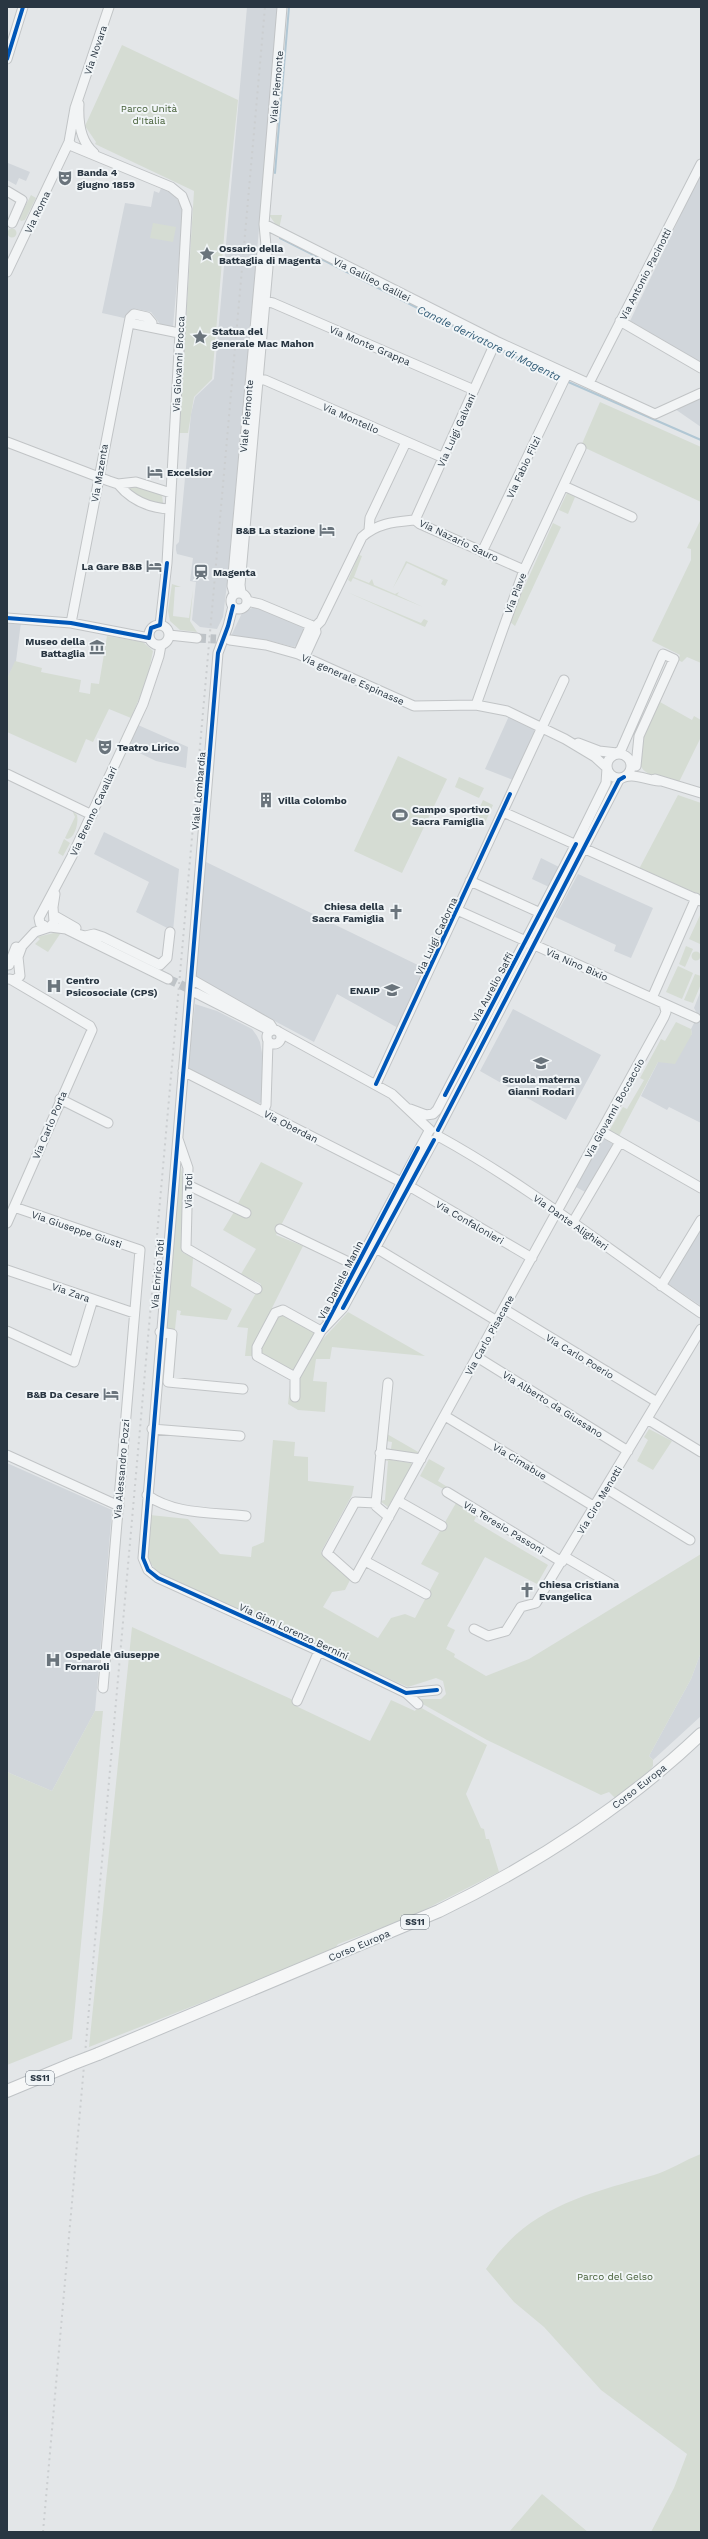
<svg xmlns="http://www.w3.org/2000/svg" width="708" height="2539" font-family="'Work Sans',sans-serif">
	<rect width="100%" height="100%" fill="#e3e6e8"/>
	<path fill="#d1d6db" d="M247 7H279L227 584 223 617 217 629 200 627 192 620 196 582 190 581 193 558 177 554 176 550V545L179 542 191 414 195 397 214 379Z
		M8 163 30 172 26 181 19 178 16 185 7 180Z
		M701 173V363L630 321Z
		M162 186 174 194 181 206 183 214 173 327 160 324 151 312 136 309 124 318 102 313 125 203 151 207 154 191 159 193Z
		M701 397V427L675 409Z
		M254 607H260L302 623 305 632 299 643 294 647 267 640 231 636 242 613Z
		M7 622H21L16 661 7 679Z
		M509 716 536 728 513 780 485 769Z
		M138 725 188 747 186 768 156 761 127 747Z
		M104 832 179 869 173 931 136 912 149 882 94 854Z
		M541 858 559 867 549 887 532 879Z
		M204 861 426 969 398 1028 337 994 314 1042 194 978Z
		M578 874 653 908 631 958 614 951 616 945 555 917Z
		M701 990V1123L669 1107 667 1110 641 1096 658 1062 692 1034 691 1029 698 1015 694 1008Z
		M195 1004 217 1011 252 1029 257 1036 260 1042 264 1064 261 1102 259 1104 188 1068Z
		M513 1009 601 1055 566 1120 480 1071Z
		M603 1138 614 1145 587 1193 576 1187Z
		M701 1226V1306L667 1283Z
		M7 1463 112 1510 95 1711 52 1791 7 1772Z
		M701 1652V1716L653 1760 649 1756 691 1679Z"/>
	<path fill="#d5dcd3" d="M122 45 238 100 226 214 212 379 194 397 188 433H179L194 191 95 144 96 142 85 126Z
		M31 195 36 198 25 220 21 221 19 218Z
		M269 215H282L279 229Z
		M153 223 176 227 173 242 150 238Z
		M7.5 233a4.5 4.5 0 1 1 9 0a4.5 4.5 0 1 1-9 0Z
		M600 402 701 447V502L581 446Z
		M131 485 162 495 163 503 161 504 132 496 129 490Z
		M567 493 575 497 568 514 559 510Z
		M701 519V663L687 657 682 662 678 660 680 655 652 641 691 560V549L687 548Z
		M553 523 561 527 515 626 509 621Z
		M359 555 362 556 354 577 369 583 372 579 374 585 395 594 399 592 397 595 423 607 353 578 351 582 348 580Z
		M406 561 448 580 445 586 441 584 443 580 407 563 393 588Z
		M172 584 181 587H175L173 616 189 618 193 590 190 621 197 632 180 630 170 621 168 611Z
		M347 592 421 623 424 619 428 621 425 627Z
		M107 636 143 642 153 651 147 680 131 718 109 709 93 742 86 739 76 763 7 732V679L15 661 42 668 41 672 81 680 79 692 90 694 91 683 99 684Z
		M660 702 692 720 694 716 701 720V737L678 784C668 780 655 779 646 772 626 759 653 718 660 702Z
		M398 756 447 779 402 873 354 851Z
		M459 777 484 788 479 798 455 787Z
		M678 795 701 803V895L639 869Z
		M483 800 493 805 484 825 474 820Z
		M72 810 77 815C79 824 74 839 67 839L65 838 75 817Z
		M64 839 70 843 63 856 58 853Z
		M701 913V941L700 944 689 939Z
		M62 931 48 952 35 944 40 939 37 937Z
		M686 946 693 949 685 967 679 964Z
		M691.5 956a4.5 4.5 0 1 1 9 0a4.5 4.5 0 1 1-9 0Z
		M678 966 693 973 682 999 666 992Z
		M695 974 701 976V984L693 1003 684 1000Z
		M676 1022 691 1029 692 1034 675 1064 658 1062 619 1136 609 1131 623 1107 627 1109 644 1080 640 1078 661 1039 665 1041Z
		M261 1162 303 1183 276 1235 303 1246 272 1308 315 1333 322 1340 348 1312 425 1356 332 1347 330 1359H316L313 1381 327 1382 325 1412 298 1410 288 1404 291 1378 252 1356H245L248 1328 237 1327 261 1284 241 1274 256 1249 223 1230 234 1212 244 1218 248 1210 237 1205Z
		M180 1163 184 1182 182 1252 193 1258 191 1286 232 1309 227 1320 180 1315 181 1311 177 1310 175 1329H166Z
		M649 1429 672 1441 653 1470 637 1461 648 1440 644 1437Z
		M387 1434 420 1453 417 1455 386 1450V1448L391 1449 392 1442 386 1441Z
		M273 1440 295 1442 294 1456 308 1457V1481L354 1486 352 1495 321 1552 350 1580 345 1590 332 1592 323 1607 378 1638 391 1618 405 1614 415 1618 439 1573 421 1564 456 1503 476 1517 474 1521 548 1565 537 1584 485 1557 447 1626 455 1630 446 1649 455 1654 454 1657 486 1676 529 1659 701 1554V1652L691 1679 649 1756 653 1760V1766L649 1771 615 1798 609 1792 601 1795 487 1740 419 1702 420 1699H441L446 1694 443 1681 436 1678 408 1687 160 1576 147 1558 150 1515 188 1519 220 1554 251 1557 252 1547 264 1542Z
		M385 1459 411 1463 412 1465 388 1507 380 1501 385 1500 388 1461 383 1460Z
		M429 1459 445 1468 438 1481 449 1488 447 1491 420 1476Z
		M132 1627 291 1699 298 1707 370 1741 391 1700 415 1711 418 1706 487 1745 466 1794 481 1828 484 1829 486 1839H489L499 1872 408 1918 338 1944 333 1951 89 2047Z
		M95 1711H103L72 2039 7 2065V1772L52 1791Z
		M701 2154V2532H651L674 2488 687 2454 601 2390 544 2327 514 2302 486 2269C528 2207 586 2194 654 2175 670 2170 685 2160 701 2154Z
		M542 2494 588 2532H509Z"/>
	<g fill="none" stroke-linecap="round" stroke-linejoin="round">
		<path stroke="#b1c7d4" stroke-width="2" d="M275 173 289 7
			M280 238 492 346
			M496 348 562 379
			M566 381 701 440"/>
		<path stroke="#bec3c7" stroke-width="9" stroke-dasharray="9 4.5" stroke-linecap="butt" d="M197 638 216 639
			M168 979 196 992"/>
		<defs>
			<path id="minor" d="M109 7 75 108 69 142 72 146 171 187 182 196 187 209 167 563 160 625
				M7 59 23 7
				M79 104C78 122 80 141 94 153
				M7 191 22 200 12 223
				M264 224 496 341 655 414 701 393
				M7 272 69 142
				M259 300 273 303 474 390
				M620 321 701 368
				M130 323 179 333
				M252 379 265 380 444 458
				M589 383 701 164
				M7 442 109 481 118 484 136 482 171 493
				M118 484C131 500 148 508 170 509
				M564 486 632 517
				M415 520 496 341
				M369 530 370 518 406 442
				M482 552 567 374
				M241 592 240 585 268 267 264 224 282 7
				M231 601a8 8 0 1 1 16 0a8 8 0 1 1-16 0Z
				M234 593 232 586 262 251
				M247 601 260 604 315 627 316 632 305 656
				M233 606 228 626 218 653 143 1558 148 1570 158 1578 319 1651 406 1693 437 1690
				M7 618 71 623 149 638
				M71 623 130 318 134 314 147 317 152 323 151 327
				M149 635a10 10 0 1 1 20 0a10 10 0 1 1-20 0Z
				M315 627 321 621 362 537C377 523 395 522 415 520L420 524 524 570
				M169 635 197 638
				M230 640 266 645 298 654 414 706 476 705 507 711 565 739 595 757 607 768 606 783 576 844 437 1110 433 1114 426 1115 410 1109
				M298 654 311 625
				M476 705 524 570 581 448
				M578 743 599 751 617 753 621 750 663 654 674 659 639 736 636 766
				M607 766a12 12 0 1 1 24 0a12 12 0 1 1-24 0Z
				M7 774 92 815
				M655 779 701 793
				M503 812 701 901
				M470 881 545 915
				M457 910 696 1018
				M55 916 76 928
				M46 927 40 923 39 918 72 856 143 704 159 656 161 645
				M50 927 66 929 168 979
				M74 933 85 936 94 934 103 937 160 965 167 958 170 932
				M9 965 16 947
				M9 979 14 980 20 976 18 957 22 946 35 932 50 927 54 922 53 907 55 894
				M191 979 270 1024 274 1030
				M196 993 271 1031
				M652 998 696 898
				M267 1037a7 7 0 1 1 14 0a7 7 0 1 1-14 0Z
				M279 1032 392 1094 430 1130
				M183 1071 409 1186 532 1258
				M376 1084 564 680
				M60 1099 108 1123
				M263 1112 266 1105 268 1042
				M438 1130 619 780C630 771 646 780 659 781
				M601 1131 701 1188
				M438 1136C531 1187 614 1254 701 1313
				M178 1139 188 1168 186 1248 257 1289
				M188 1185 246 1213
				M14 1207 140 1250 103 1688
				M573 1222 620 1142
				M7 1223 92 1030 90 1026 12 980
				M280 1229 361 1268
				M371 1245 497 1321
				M7 1270 134 1313
				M661 1286 701 1220
				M504 1309 657 1402
				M328 1320 429 1131
				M7 1331 74 1362 93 1299
				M160 1332 172 1334 168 1382 243 1389
				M477 1357 628 1451
				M295 1377 257 1356V1347L275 1313 283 1310 321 1331
				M388 1383 376 1503V1506L389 1517
				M295 1397V1377L321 1331 343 1308 434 1140
				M445 1416 595 1507
				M647 1419 701 1452
				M152 1429 240 1436
				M380 1453 421 1459
				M7 1455 119 1506
				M607 1489 690 1540
				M447 1492 562 1562
				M147 1495C175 1515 213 1512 246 1516
				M398 1501 442 1526
				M376 1503 355 1502 327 1553 355 1578 664 1017 666 1012 664 1004
				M565 1557 611 1584
				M365 1561 426 1594
				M474 1629 488 1636 506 1631 521 1607 536 1603 701 1329
				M406 1693 418 1704
				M297 1701 319 1651"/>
			<path id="major" d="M98 2054 439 1911C534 1865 624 1807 701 1734
				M7 2091 72 2064"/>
		</defs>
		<use href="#minor" stroke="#c1c4c6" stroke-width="11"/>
		<use href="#major" stroke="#bfc3c6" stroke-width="14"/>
		<use href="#minor" stroke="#f2f4f5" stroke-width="9"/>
		<use href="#major" stroke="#f6f7f7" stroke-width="12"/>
		<path stroke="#cbced0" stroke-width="2" stroke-dasharray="2 4" stroke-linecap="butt" d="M43 2532 265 7"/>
		<defs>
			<path id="major-bridge" d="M72 2064 98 2054"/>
		</defs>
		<use href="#major-bridge" stroke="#bfc3c6" stroke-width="14" stroke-linecap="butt"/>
		<use href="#major-bridge" stroke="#f6f7f7" stroke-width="12"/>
		<defs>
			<path id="cycleway" d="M7 59 23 7
				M233 606 228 626 218 653 143 1558 148 1570 158 1578 319 1651 406 1693 437 1690
				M7 618 71 623 149 638 151 628 160 625 167 563
				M376 1084 510 794
				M445 1095 576 844
				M438 1130 619 780 624 777
				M343 1308 434 1140
				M323 1330 418 1148"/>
		</defs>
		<use href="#cycleway" stroke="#f1f5f7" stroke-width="6"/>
		<use href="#cycleway" stroke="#0057b8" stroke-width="4"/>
	</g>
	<defs>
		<symbol id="theatre-bare" viewBox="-9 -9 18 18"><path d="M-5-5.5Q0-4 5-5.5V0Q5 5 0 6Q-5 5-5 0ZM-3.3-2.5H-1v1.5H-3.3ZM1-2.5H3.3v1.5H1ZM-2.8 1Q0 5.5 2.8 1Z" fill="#6a747c" stroke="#f1f5f7" stroke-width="2.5" paint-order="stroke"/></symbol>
		<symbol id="sight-bare" viewBox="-9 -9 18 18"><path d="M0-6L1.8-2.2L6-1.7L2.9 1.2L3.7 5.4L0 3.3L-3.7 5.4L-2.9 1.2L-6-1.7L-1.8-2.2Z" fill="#6a747c" stroke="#f1f5f7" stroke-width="2.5" paint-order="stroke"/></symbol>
		<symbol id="hotel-bare" viewBox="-9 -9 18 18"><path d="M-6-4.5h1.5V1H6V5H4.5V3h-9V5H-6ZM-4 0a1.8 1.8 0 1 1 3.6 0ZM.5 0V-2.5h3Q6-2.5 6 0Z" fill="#6a747c" stroke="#f1f5f7" stroke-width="2.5" paint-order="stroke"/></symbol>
		<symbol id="station-bare" viewBox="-9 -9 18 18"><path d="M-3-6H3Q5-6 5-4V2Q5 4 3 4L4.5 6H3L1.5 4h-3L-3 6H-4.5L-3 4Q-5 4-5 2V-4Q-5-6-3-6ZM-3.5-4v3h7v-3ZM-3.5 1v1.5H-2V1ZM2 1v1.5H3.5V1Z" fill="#6a747c" stroke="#f1f5f7" stroke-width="2.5" paint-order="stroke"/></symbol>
		<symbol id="museum-bare" viewBox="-9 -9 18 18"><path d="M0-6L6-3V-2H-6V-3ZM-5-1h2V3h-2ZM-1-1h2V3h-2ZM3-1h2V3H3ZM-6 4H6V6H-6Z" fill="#6a747c" stroke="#f1f5f7" stroke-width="2.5" paint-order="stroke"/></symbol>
		<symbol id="building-bare" viewBox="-9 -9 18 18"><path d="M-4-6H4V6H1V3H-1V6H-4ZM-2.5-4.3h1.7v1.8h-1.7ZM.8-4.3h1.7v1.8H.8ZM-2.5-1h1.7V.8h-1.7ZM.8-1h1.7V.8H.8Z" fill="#6a747c" stroke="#f1f5f7" stroke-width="2.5" paint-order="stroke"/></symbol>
		<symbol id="stadium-bare" viewBox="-9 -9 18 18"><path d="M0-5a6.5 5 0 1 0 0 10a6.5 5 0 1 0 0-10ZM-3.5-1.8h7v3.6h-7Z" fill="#6a747c" stroke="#f1f5f7" stroke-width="2.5" paint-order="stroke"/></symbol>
		<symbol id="church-bare" viewBox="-9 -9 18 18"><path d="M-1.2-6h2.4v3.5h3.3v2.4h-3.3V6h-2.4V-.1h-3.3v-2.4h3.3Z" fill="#6a747c" stroke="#f1f5f7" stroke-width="2.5" paint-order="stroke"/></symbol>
		<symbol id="hospital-bare" viewBox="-9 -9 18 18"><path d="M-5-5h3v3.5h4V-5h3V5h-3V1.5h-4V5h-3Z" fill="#6a747c" stroke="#f1f5f7" stroke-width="2.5" paint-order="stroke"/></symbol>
		<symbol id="school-bare" viewBox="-9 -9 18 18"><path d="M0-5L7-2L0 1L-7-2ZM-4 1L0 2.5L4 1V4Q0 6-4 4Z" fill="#6a747c" stroke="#f1f5f7" stroke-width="2.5" paint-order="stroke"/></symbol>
	</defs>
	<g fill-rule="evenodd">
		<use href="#theatre-bare" x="54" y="167" width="22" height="22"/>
		<use href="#sight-bare" x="196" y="243" width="22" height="22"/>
		<use href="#sight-bare" x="189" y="326" width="22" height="22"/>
		<use href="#hotel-bare" x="144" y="461" width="22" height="22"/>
		<use href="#hotel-bare" x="316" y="519" width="22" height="22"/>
		<use href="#hotel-bare" x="143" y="555" width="22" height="22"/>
		<use href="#station-bare" x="190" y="561" width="22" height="22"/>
		<use href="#museum-bare" x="86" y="636" width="22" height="22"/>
		<use href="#theatre-bare" x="94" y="736" width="22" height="22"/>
		<use href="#building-bare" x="255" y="789" width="22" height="22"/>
		<use href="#stadium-bare" x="389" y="804" width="22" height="22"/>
		<use href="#church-bare" x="385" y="901" width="22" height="22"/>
		<use href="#hospital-bare" x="43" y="975" width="22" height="22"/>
		<use href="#school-bare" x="381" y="979" width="22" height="22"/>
		<use href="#school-bare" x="530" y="1052" width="22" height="22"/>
		<use href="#hotel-bare" x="100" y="1383" width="22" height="22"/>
		<use href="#church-bare" x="516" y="1579" width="22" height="22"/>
		<use href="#hospital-bare" x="42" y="1649" width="22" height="22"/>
	</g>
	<g text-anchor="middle" stroke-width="4" stroke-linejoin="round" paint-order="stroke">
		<g fill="#f1f5f7" stroke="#656f78" stroke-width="1">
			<rect x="401" y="1915" width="28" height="14" rx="3"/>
			<rect x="26" y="2071" width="28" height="14" rx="3"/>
		</g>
		<g font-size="9" font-weight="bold" fill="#293642">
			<text x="415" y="1925">SS11</text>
			<text x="40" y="2081">SS11</text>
		</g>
		<g font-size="10" fill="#293642" stroke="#f1f5f7">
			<text transform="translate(95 50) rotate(-71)" y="4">Via Novara</text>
			<text transform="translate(276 87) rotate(-85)" y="4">Viale Piemonte</text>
			<text transform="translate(37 212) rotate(-64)" y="4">Via Roma</text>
			<text transform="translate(645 274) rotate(-63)" y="4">Via Antonio Pacinotti</text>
			<text transform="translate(372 279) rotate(27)" y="4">Via Galileo Galilei</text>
			<text transform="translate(370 345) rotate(23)" y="4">Via Monte Grappa</text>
			<text transform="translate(178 364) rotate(-87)" y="4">Via Giovanni Brocca</text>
			<text transform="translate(246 416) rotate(-85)" y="4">Viale Piemonte</text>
			<text transform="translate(351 418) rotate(24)" y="4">Via Montello</text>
			<text transform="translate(456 430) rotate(-66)" y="4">Via Luigi Galvani</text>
			<text transform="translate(523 467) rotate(-65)" y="4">Via Fabio Filzi</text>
			<text transform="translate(99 473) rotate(-80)" y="4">Via Mazenta</text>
			<text transform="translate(459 540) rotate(25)" y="4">Via Nazario Sauro</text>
			<text transform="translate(515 593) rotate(-69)" y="4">Via Piave</text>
			<text transform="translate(353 679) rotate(24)" y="4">Via generale Espinasse</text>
			<text transform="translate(198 791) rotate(-85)" y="4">Viale Lombardia</text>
			<text transform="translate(93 811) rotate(-65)" y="4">Via Brenno Cavallari</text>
			<text transform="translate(436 936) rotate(-65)" y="4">Via Luigi Cadorna</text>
			<text transform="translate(577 964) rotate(24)" y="4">Via Nino Bixio</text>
			<text transform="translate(492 987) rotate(-62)" y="4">Via Aurelio Saffi</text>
			<text transform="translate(614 1108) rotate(-61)" y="4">Via Giovanni Boccaccio</text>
			<text transform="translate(49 1125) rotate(-67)" y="4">Via Carlo Porta</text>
			<text transform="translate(291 1126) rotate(27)" y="4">Via Oberdan</text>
			<text transform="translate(188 1191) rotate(-89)" y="4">Via Toti</text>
			<text transform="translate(470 1222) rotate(30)" y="4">Via Confalonieri</text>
			<text transform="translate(571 1222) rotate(35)" y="4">Via Dante Alighieri</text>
			<text transform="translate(77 1229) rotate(19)" y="4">Via Giuseppe Giusti</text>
			<text transform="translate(157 1274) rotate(-85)" y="4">Via Enrico Toti</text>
			<text transform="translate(340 1280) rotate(-63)" y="4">Via Daniele Manin</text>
			<text transform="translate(71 1292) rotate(19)" y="4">Via Zara</text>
			<text transform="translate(489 1335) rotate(-61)" y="4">Via Carlo Pisacane</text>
			<text transform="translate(580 1356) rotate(31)" y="4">Via Carlo Poerio</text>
			<text transform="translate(553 1404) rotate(32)" y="4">Via Alberto da Giussano</text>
			<text transform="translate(520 1461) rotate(31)" y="4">Via Cimabue</text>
			<text transform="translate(121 1469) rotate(-85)" y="4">Via Alessandro Pozzi</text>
			<text transform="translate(599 1500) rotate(-59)" y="4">Via Ciro Menotti</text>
			<text transform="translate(504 1527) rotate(31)" y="4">Via Teresio Passoni</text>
			<text transform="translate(294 1631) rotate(25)" y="4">Via Gian Lorenzo Bernini</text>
			<text transform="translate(639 1786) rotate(-38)" y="4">Corso Europa</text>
			<text transform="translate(359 1945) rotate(-23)" y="4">Corso Europa</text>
		</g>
		<g font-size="10" fill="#445e36" stroke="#f1f5f7">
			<text x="149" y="112">Parco Unità<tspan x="149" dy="12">d'Italia</tspan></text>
			<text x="615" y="2280">Parco del Gelso</text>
		</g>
		<g font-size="10" font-weight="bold" fill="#293642" stroke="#f1f5f7" text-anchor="start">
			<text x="77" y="176">Banda 4<tspan x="77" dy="12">giugno 1859</tspan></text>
			<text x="219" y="252">Ossario della<tspan x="219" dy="12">Battaglia di Magenta</tspan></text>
			<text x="212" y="335">Statua del<tspan x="212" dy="12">generale Mac Mahon</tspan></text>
			<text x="167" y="476">Excelsior</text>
			<text x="315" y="534" text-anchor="end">B&amp;B La stazione</text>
			<text x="142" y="570" text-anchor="end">La Gare B&amp;B</text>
			<text x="213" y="576">Magenta</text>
			<text x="85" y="645" text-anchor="end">Museo della<tspan x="85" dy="12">Battaglia</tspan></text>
			<text x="117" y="751">Teatro Lirico</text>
			<text x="278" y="804">Villa Colombo</text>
			<text x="412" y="813">Campo sportivo<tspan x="412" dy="12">Sacra Famiglia</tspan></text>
			<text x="384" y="910" text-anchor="end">Chiesa della<tspan x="384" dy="12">Sacra Famiglia</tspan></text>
			<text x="66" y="984">Centro<tspan x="66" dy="12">Psicosociale (CPS)</tspan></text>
			<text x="380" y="994" text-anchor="end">ENAIP</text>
			<text x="541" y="1083" text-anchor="middle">Scuola materna<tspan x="541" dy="12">Gianni Rodari</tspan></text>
			<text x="99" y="1398" text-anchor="end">B&amp;B Da Cesare</text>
			<text x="539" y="1588">Chiesa Cristiana<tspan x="539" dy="12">Evangelica</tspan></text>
			<text x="65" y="1658">Ospedale Giuseppe<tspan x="65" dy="12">Fornaroli</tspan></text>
		</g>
		<g font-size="11" font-style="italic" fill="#325c77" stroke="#f1f5f7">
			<text transform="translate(489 343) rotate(26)" y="4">Canale derivatore di Magenta</text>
		</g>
	</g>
	<rect width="708" height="2539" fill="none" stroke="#293642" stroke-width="16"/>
</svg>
